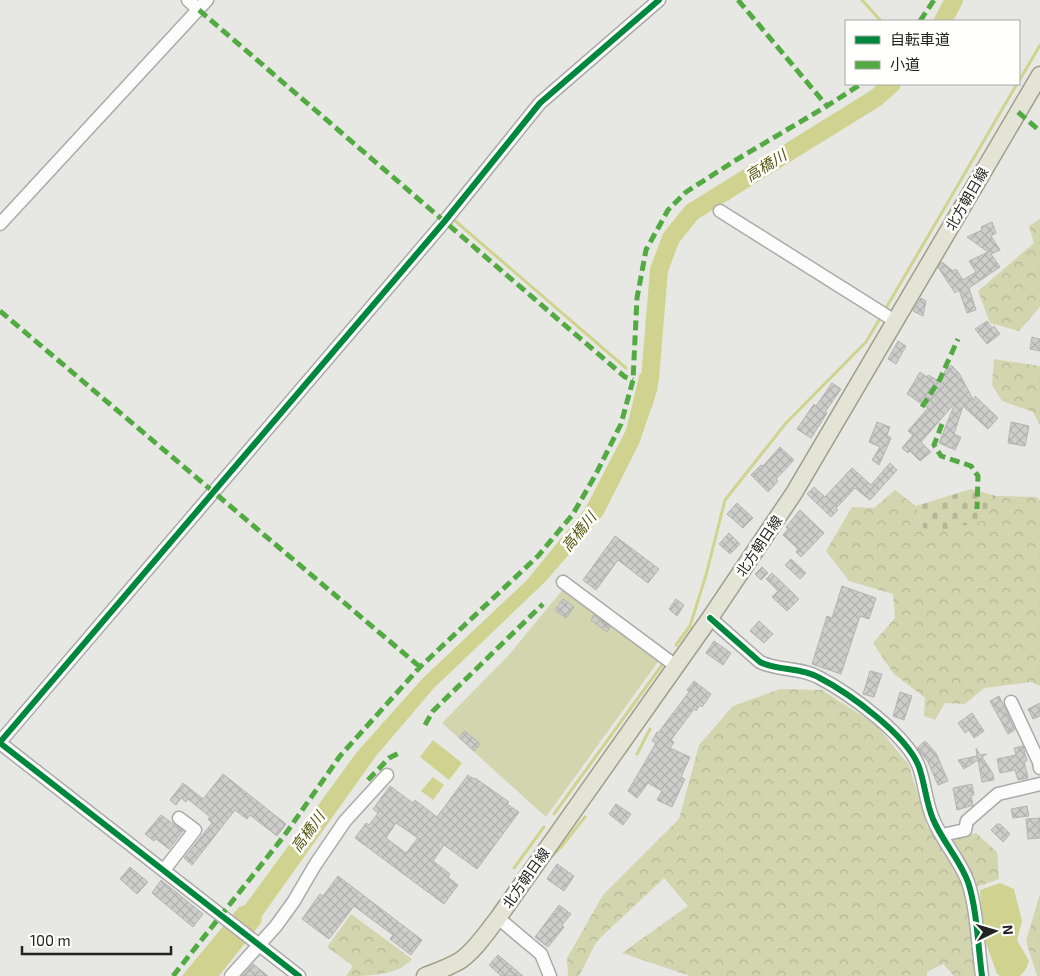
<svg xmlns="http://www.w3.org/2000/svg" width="1040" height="976" font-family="'Exo 2','Noto Sans JP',sans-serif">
	<defs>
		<pattern id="forest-crowns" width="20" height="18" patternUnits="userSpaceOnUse" patternTransform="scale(1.25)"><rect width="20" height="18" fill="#d2d5ad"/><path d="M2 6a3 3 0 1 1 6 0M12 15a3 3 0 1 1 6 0" fill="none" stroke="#b4b795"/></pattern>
		<pattern id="cemetery-stones" width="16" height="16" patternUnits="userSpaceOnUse" patternTransform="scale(1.25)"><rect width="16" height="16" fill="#d2d5ad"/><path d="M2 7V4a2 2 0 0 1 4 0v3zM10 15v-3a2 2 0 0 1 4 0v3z" fill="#b4b795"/></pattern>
		<pattern id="building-cross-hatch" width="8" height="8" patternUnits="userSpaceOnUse" patternTransform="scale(1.25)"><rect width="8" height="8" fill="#cdcdcb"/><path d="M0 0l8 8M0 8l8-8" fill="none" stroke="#b0b0ae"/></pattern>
	</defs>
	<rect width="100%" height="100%" fill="#e7e8e4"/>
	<path fill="url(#forest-crowns)" d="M1040 219V307L1019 331 990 323 978 291 1034 243 1029 226Z
		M994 359 1040 366V425L1033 412 1002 401 992 385Z
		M895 490 916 506 923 528 983 520 996 496 1036 497 1040 500V686L1031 682 984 688 965 704 945 703 935 720 924 716 925 698 893 673 873 643 895 618 893 594 849 581 826 551 852 507 874 508Z
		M780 689 822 690 875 724 909 765 927 826 940 841 976 833 997 852 999 879 974 888 975 976H954L943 964 927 972V976H690L622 953 688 906 664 878 597 941 579 976H568L567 958 603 895 679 819 699 745 733 706Z
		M1040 894V976H1037L1026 941Z
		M351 914 412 959C398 976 367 976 346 976L353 966 327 947Z"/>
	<path fill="url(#cemetery-stones)" d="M971 489 996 496 983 520 945 531 923 528 916 506Z"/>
	<path fill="#d2d5ad" d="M564 588 660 659 546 817 442 723 508 656Z"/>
	<path fill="#d0d390" d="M640 373 658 388 639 444 603 515 546 581 434 688 376 756 262 916 261 923 219 976H182L239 907 245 905 357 752 423 678 527 580 585 509 626 430Z
		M433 740 462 763 449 780 420 757Z
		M433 777 444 785 433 800 421 791Z
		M1000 883 1014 889 1022 921 1017 940 1029 961 1026 969 1020 976H1000L997 974 982 932 980 890Z"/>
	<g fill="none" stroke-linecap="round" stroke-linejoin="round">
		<path stroke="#d0d390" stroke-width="3" d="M862 0 881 21
			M1019 81 1040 45
			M453 219 626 368
			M886 308 1017 84
			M676 645 690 626 706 575 725 500 786 423 866 342 879 320
			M637 754 650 729
			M554 814 662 665
			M550 858 561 847 585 817
			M514 868 544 827"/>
		<path stroke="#d0d390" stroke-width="18" d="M943 21 954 0
			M644 403 650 379 659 270 671 238 692 212 876 98 892 84"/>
	</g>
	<path fill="url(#building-cross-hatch)" stroke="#b4b4b1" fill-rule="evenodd" d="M992 222 996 233 991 236 1000 250 991 254 1000 267 969 288 976 310 967 313 959 290 955 293 938 267 942 262 953 271 956 269 963 280 976 272 969 261 988 252 967 237 982 230 981 227Z
		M921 298 926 301 923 316 913 311Z
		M987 321 992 328 994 326 1000 334 987 344 975 329Z
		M1032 337 1040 339V351L1030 349Z
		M898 341 906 346 896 364 888 359Z
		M951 365 959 373 974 401 975 396 998 418 988 429 963 406 954 434 961 437 955 450 939 443 955 403 921 442 931 452 920 461 910 451 908 453 902 448 913 435 908 431 928 408 907 394 920 372 927 377 928 375 941 382 945 371Z
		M832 383 841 389 825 412 827 413 811 438 797 429 814 404 816 406Z
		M877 422 890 427 886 438 888 436 891 438 879 465 872 460 880 447 869 442Z
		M1011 422 1029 426 1025 446 1008 443Z
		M780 447 794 460 776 479 778 481 768 492 751 475 761 465 763 466Z
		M890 463 897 470 870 500 855 488 836 508 838 510 831 517 807 494 814 487 825 497 852 468 871 485Z
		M737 503 753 518 743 528 727 514Z
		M800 510 824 533 801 557 796 552 798 549 783 535 788 529 786 527Z
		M729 533 740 544 730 554 719 544Z
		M615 536 659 569 648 583 618 560 596 590 583 580Z
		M791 559 806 573 800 579 785 565Z
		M762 567 768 573 761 580 755 574Z
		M772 573 799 599 787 611 772 597 778 591 766 579Z
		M842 586 876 598 869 619 860 616 841 674 812 664 827 616 832 618Z
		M563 599 574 607 566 618 555 610Z
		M676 599 684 605 677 616 669 609Z
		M594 615 610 627 607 632 591 620Z
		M759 621 773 634 764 643 750 631Z
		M714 641 731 653 723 665 706 653Z
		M870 671 882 674 874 697 863 694Z
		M694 681 711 694 702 707 700 705 696 711 694 709 671 740 674 742 670 748 690 757 681 777 685 779 672 807 657 800 662 791 648 783 637 798 628 791 656 743 652 741 657 732 658 733 689 692 687 690Z
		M900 692 912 696 904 720 893 716Z
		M999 696 1015 730 1008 734 990 701Z
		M1040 703V716L1033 719 1028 709Z
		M972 713 984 731 974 738 969 730 965 733 958 723Z
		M465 731 480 744 474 751 459 737Z
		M925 741 936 753 948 781 938 785 928 762 917 748Z
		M1023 746 1027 761H1024L1028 778 1018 780 1015 770 1000 773 997 759 1016 755 1014 748Z
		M976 748 980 755 987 754 982 757 993 774 994 780 982 782 978 760 964 769 958 760 977 756Z
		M223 774 286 824 277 836 250 815 247 819 235 810 192 865 184 858 212 823 208 819 210 817 188 799 186 802 181 798 176 805 170 800 183 783 203 799Z
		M468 775 474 779 475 778 509 802 507 804 519 812 477 869 444 845 433 861 450 874 448 877 458 885 444 904 355 838 366 823 369 825 378 813 373 809 390 786 413 803 415 800 437 817ZM396 823 418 838 406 853 386 838Z
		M972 784 974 795H971L973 805 957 810 953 788Z
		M616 804 631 814 623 825 609 814Z
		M1027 806 1029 816 1013 818 1011 809Z
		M161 815 183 831 169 849 156 839 154 841 145 834Z
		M1040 818V838L1028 839 1026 819Z
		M997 824H1000L1010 834 1003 842 991 830Z
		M557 864 574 876 564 891 547 879Z
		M130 867 148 882 137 894 120 879Z
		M338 876 422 940 411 955 390 939 393 935 354 906 329 939 302 919 320 894 323 896Z
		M161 880 203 914 193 927 152 893Z
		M559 905 571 914 562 925 564 927 548 947 535 937Z
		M498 955 523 976H501L489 965Z
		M253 964 268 976H242Z"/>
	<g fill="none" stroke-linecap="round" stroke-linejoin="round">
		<defs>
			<path id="minor" d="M188 0 199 10
				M720 211 895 321
				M0 224 207 0
				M563 582 676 666
				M710 618 760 662C778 671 800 667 818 677 849 693 907 735 919 767 925 784 926 803 933 819 942 841 960 860 968 882 977 909 978 947 982 976
				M1011 702 1039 762 1040 768
				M0 742 444 222 540 103 659 0
				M0 743 299 976
				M942 835 965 830 967 821 998 794 1040 784
				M164 870 195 830 179 818
				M498 918 541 954 550 976
				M231 976 276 926 294 901 315 865 345 821 387 775"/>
			<path id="major" d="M425 976C438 971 450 967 461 960 476 949 487 932 498 918L710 618 794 493 1040 75"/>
		</defs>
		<use href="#minor" stroke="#aaaba9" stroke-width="15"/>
		<use href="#major" stroke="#9e9f88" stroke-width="19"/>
		<use href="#minor" stroke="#fbfcfb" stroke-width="12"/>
		<use href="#major" stroke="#e3e3d6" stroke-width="16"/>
		<path stroke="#53aa43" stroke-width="5" stroke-dasharray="10 5" stroke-linecap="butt" d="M738 0 827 106
			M199 10 625 377 633 380
			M920 21 934 0
			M1018 112 1040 131
			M0 311 420 667
			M922 407 940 379 958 339
			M942 424 934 445 941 456 971 466 978 476 977 509
			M425 725 433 711 543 604
			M368 780 389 758 401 752
			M173 976 284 836 340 756 420 667 538 556 573 514 596 474 621 424 633 380 637 298 646 250 668 210 686 192 736 160 827 106 861 84"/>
		<defs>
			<path id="cycleway" d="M710 618 760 662C778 671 800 667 818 677 849 693 907 735 919 767 925 784 926 803 933 819 942 841 960 860 968 882 977 909 978 947 982 976
				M0 742 444 222 540 103 659 0
				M0 743 299 976"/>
		</defs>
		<use href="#cycleway" stroke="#fffffe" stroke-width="9"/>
		<use href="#cycleway" stroke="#00873e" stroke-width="6"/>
	</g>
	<g text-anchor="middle" stroke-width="5" stroke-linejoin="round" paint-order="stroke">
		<g font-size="14" fill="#232321" stroke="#fffffe">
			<text transform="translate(967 199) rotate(-60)" y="5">北方朝日線</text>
			<text transform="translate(759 546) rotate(-56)" y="5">北方朝日線</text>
			<text transform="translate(526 878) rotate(-55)" y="5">北方朝日線</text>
		</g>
		<g font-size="15" font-style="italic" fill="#54560e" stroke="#fffffe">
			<text transform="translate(766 166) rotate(-32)" y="5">高橋川</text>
			<text transform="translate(579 532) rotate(-51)" y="5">高橋川</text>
			<text transform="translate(308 832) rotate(-54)" y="5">高橋川</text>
		</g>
	</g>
	<rect x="845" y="20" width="175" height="65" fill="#fffffe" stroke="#a7a7a6"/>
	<rect x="855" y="36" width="25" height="8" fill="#00873e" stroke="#a7a7a6"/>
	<text x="890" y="45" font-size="15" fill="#232321">自転車道</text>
	<rect x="855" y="61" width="25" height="8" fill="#53aa43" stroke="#a7a7a6"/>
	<text x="890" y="70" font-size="15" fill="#232321">小道</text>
	<g transform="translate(995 931) rotate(85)" stroke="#fffffe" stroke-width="4" paint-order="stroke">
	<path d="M0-4L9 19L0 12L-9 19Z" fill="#232321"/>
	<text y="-8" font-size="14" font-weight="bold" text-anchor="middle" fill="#232321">N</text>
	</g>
	<path d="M22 946v8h149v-8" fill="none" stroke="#232321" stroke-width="2.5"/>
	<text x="30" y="946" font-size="15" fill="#232321" stroke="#fffffe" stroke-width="4" paint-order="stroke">100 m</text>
</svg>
